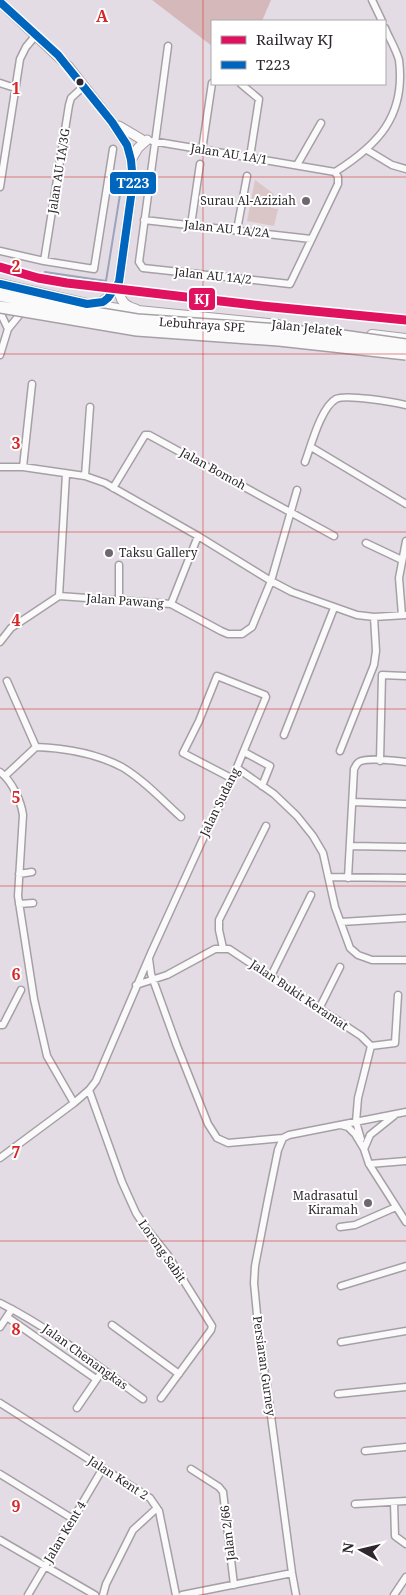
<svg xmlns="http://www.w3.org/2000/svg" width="406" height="1595" font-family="'Noto Serif',serif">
	<rect width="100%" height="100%" fill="#e4dce4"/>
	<path fill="#dac5c7" d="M255 180 274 194 271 208 278 209 274 226 247 221Z"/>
	<path fill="#d5b9ba" d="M152 0H271L262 21H212V46Z"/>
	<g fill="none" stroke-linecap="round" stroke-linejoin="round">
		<path stroke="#9ca3bd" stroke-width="2" d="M45 272 106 281 123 176"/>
		<defs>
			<path id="street" d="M372 0 382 21
				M168 46 139 262 143 268 290 284 338 184V177L335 172
				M0 83 15 88
				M241 84 259 99 250 157
				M152 141 335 172
				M202 150 212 83
				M367 150 392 165 406 169
				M297 165 321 123
				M335 172C378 145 406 116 399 60 396 49 389 38 385 28
				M0 187 20 59 26 47 36 35
				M144 220 311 239
				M191 225 200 164
				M237 230 247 176
				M0 251 44 261 94 269 113 149
				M44 261 69 105 71 98 84 86
				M0 312 8 329
				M0 355 8 329 21 313
				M311 447 406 504
				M305 462C311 446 321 407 336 399 346 394 393 402 406 405
				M0 467H23L85 476 105 483 198 536 271 581 292 592 357 615 374 617 406 615
				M23 467 32 384
				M85 476 90 407
				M113 488 145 435H149L334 536
				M366 543 402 560
				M59 596 171 604 221 631 228 634H242L252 627 271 581 297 490
				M59 596 66 474
				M119 600V565
				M171 604 198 536
				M402 615 399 578 406 541
				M0 642 11 628 59 596
				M7 681 36 747
				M284 735 334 608
				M340 751 374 665 376 651 374 617
				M244 752 270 766 262 786
				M380 761 382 675 406 676
				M237 768 274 794 297 816 313 836 323 853 335 907 350 948 358 955 372 960H406
				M0 772C12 781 21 801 23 815L18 896 34 999 47 1056 74 1103
				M5 776 36 747C65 748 97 754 122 767 144 780 162 800 181 817
				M353 802 406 804
				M350 846 406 847
				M19 874 32 872
				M330 877 406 878
				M348 878 354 769C356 766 356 764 359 762 367 757 396 761 406 762
				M19 904 33 903
				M341 922 406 918
				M223 948 219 930V920L266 826
				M149 959 151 974 177 1046 208 1124 217 1138 228 1143 283 1138 289 1135 406 1112
				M271 976 311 895
				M136 985 167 975 215 949H229L361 1036 371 1046
				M319 1009 340 967
				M0 1025H3L21 990
				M371 1046 395 1043 398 995
				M89 1090 122 1182 136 1213 146 1228 167 1254 212 1326 211 1330 161 1398
				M341 1125 348 1127 355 1134 364 1149 369 1164 406 1222
				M283 1138 278 1150 268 1199 255 1266 254 1283 260 1346 267 1386 292 1573 296 1595
				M361 1139 356 1122 358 1098 371 1046
				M364 1149 370 1135 395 1115
				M0 1158 74 1103 89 1090 96 1081 151 953 202 841 228 789 266 697 265 695 217 676 199 721 183 753 233 779
				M369 1164 406 1161
				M340 1227 355 1225 396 1207
				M341 1286 406 1266
				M0 1303C52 1329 96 1365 143 1399
				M7 1317 96 1379
				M112 1325 179 1374
				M0 1327 12 1309
				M341 1342 406 1331
				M338 1394 406 1387
				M0 1403 150 1498 159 1511 176 1595
				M77 1408 103 1370
				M365 1451 406 1447
				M191 1469 219 1487 223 1492 234 1585
				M0 1474 73 1519
				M394 1502 395 1536 406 1544
				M355 1504 406 1501
				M0 1540 95 1595
				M28 1595 103 1468
				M103 1595 106 1584 133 1530 157 1508
				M182 1595 292 1573
				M394 1595 406 1577"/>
			<path id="secondary" d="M0 2 68 66 112 122 127 145 131 160 133 182 119 282C119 296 120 305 136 309
				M119 126 141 139
				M131 160 138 148 147 140
				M92 304C107 303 111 293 119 282"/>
			<path id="primary" d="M0 284 87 304 118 309 278 325
				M372 335 406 339"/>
		</defs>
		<use href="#street" stroke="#a6a0a6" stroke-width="9"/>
		<use href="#secondary" stroke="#a6a0a6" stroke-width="11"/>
		<use href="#primary" stroke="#a6a0a6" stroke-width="12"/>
		<use href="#street" stroke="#fbfafb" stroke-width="6"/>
		<use href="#secondary" stroke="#fbfafb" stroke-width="9"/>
		<use href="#primary" stroke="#fbfafb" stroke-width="10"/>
		<defs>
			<path id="highway-bridge" d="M0 295 40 304 137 320 280 330 342 336 406 345
				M0 307 137 330 279 340 406 354"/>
		</defs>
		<use href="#highway-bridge" stroke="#a6a0a6" stroke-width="14" stroke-linecap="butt"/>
		<use href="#highway-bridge" stroke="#fbfafb" stroke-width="11"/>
		<defs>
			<path id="bus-1" d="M0 2 58 55 112 122 127 145 131 160 133 182 119 282 108 298 103 302 87 304 0 284"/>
		</defs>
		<use href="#bus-1" stroke="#fff" stroke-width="11"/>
		<use href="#bus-1" stroke="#0065bd" stroke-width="8"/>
		<defs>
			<path id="rail-1" d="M0 267 38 278 67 283 262 306 406 320"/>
		</defs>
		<use href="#rail-1" stroke="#fff" stroke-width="12"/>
		<use href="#rail-1" stroke="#e0115f" stroke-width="9"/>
	</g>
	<path fill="none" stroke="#d62828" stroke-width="1" stroke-opacity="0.55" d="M203 0V1595M0 177H406M0 354H406M0 532H406M0 709H406M0 886H406M0 1063H406M0 1241H406M0 1418H406"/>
	<circle fill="#2e282e" stroke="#fff" stroke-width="2" cx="80" cy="82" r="4.5"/>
	<g fill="#6e676e" stroke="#fff" stroke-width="2">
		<circle cx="306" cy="201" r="5"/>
		<circle cx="109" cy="553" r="5"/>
		<circle cx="368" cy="1203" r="5"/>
	</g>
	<g text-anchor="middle" stroke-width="4" stroke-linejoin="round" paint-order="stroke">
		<g font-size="12" fill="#2e282e" stroke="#fff">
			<text transform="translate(229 154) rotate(9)" y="4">Jalan AU 1A/1</text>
			<text transform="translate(59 171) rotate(-81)" y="4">Jalan AU 1A/3G</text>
			<text transform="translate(227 229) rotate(6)" y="4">Jalan AU 1A/2A</text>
			<text transform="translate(213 276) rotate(6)" y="4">Jalan AU 1A/2</text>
			<text transform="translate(202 325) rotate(4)" y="4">Lebuhraya SPE</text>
			<text transform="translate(307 328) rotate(6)" y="4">Jalan Jelatek</text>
			<text transform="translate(213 469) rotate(29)" y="4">Jalan Bomoh</text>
			<text transform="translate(125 601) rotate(4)" y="4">Jalan Pawang</text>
			<text transform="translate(220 802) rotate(-64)" y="4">Jalan Sudang</text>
			<text transform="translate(299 995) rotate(34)" y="4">Jalan Bukit Keramat</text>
			<text transform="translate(162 1251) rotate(55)" y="4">Lorong Sabit</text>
			<text transform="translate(85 1357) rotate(36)" y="4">Jalan Chenangkas</text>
			<text transform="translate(264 1366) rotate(82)" y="4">Persiaran Gurney</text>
			<text transform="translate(118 1478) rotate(33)" y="4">Jalan Kent 2</text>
			<text transform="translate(65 1532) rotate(-59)" y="4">Jalan Kent 4</text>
			<text transform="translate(228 1533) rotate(-97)" y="4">Jalan 2/66</text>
		</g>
		<g font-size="12" fill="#2e282e" stroke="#fff" text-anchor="end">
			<text x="296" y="205">Surau Al-Aziziah</text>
			<text x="119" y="557" text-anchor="start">Taksu Gallery</text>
			<text x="358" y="1200">Madrasatul<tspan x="358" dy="14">Kiramah</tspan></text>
		</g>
	</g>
	<g font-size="16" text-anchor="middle" font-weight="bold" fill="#d62828" stroke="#fff" stroke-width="4" stroke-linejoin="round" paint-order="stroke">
		<text x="102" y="22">A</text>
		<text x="16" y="94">1</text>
		<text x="16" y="272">2</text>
		<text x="16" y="449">3</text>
		<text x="16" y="626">4</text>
		<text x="16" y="803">5</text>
		<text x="16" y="980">6</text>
		<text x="16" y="1158">7</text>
		<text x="16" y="1335">8</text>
		<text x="16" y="1512">9</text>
	</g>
	<g stroke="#fff" stroke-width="2">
		<rect x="109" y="171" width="48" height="24" rx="5" fill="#0065bd"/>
		<rect x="188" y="287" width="28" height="24" rx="5" fill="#e0115f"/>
	</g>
	<g font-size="14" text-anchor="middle" font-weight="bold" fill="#fff">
		<text x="133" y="188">T223</text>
		<text x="202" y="304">KJ</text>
	</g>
	<rect x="211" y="20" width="175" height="65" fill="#ffffff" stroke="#aba9ab"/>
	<rect x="221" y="36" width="25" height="8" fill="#e0115f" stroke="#aba9ab"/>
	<text x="256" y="45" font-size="15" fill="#2e282e">Railway KJ</text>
	<rect x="221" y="61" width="25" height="8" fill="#0065bd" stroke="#aba9ab"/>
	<text x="256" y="70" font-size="15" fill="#2e282e">T223</text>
	<g transform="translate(361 1550) rotate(278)" stroke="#ffffff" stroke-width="4" paint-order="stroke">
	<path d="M0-4L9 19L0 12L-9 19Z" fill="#2e282e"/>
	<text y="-8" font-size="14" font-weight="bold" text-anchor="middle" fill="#2e282e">N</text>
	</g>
</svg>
